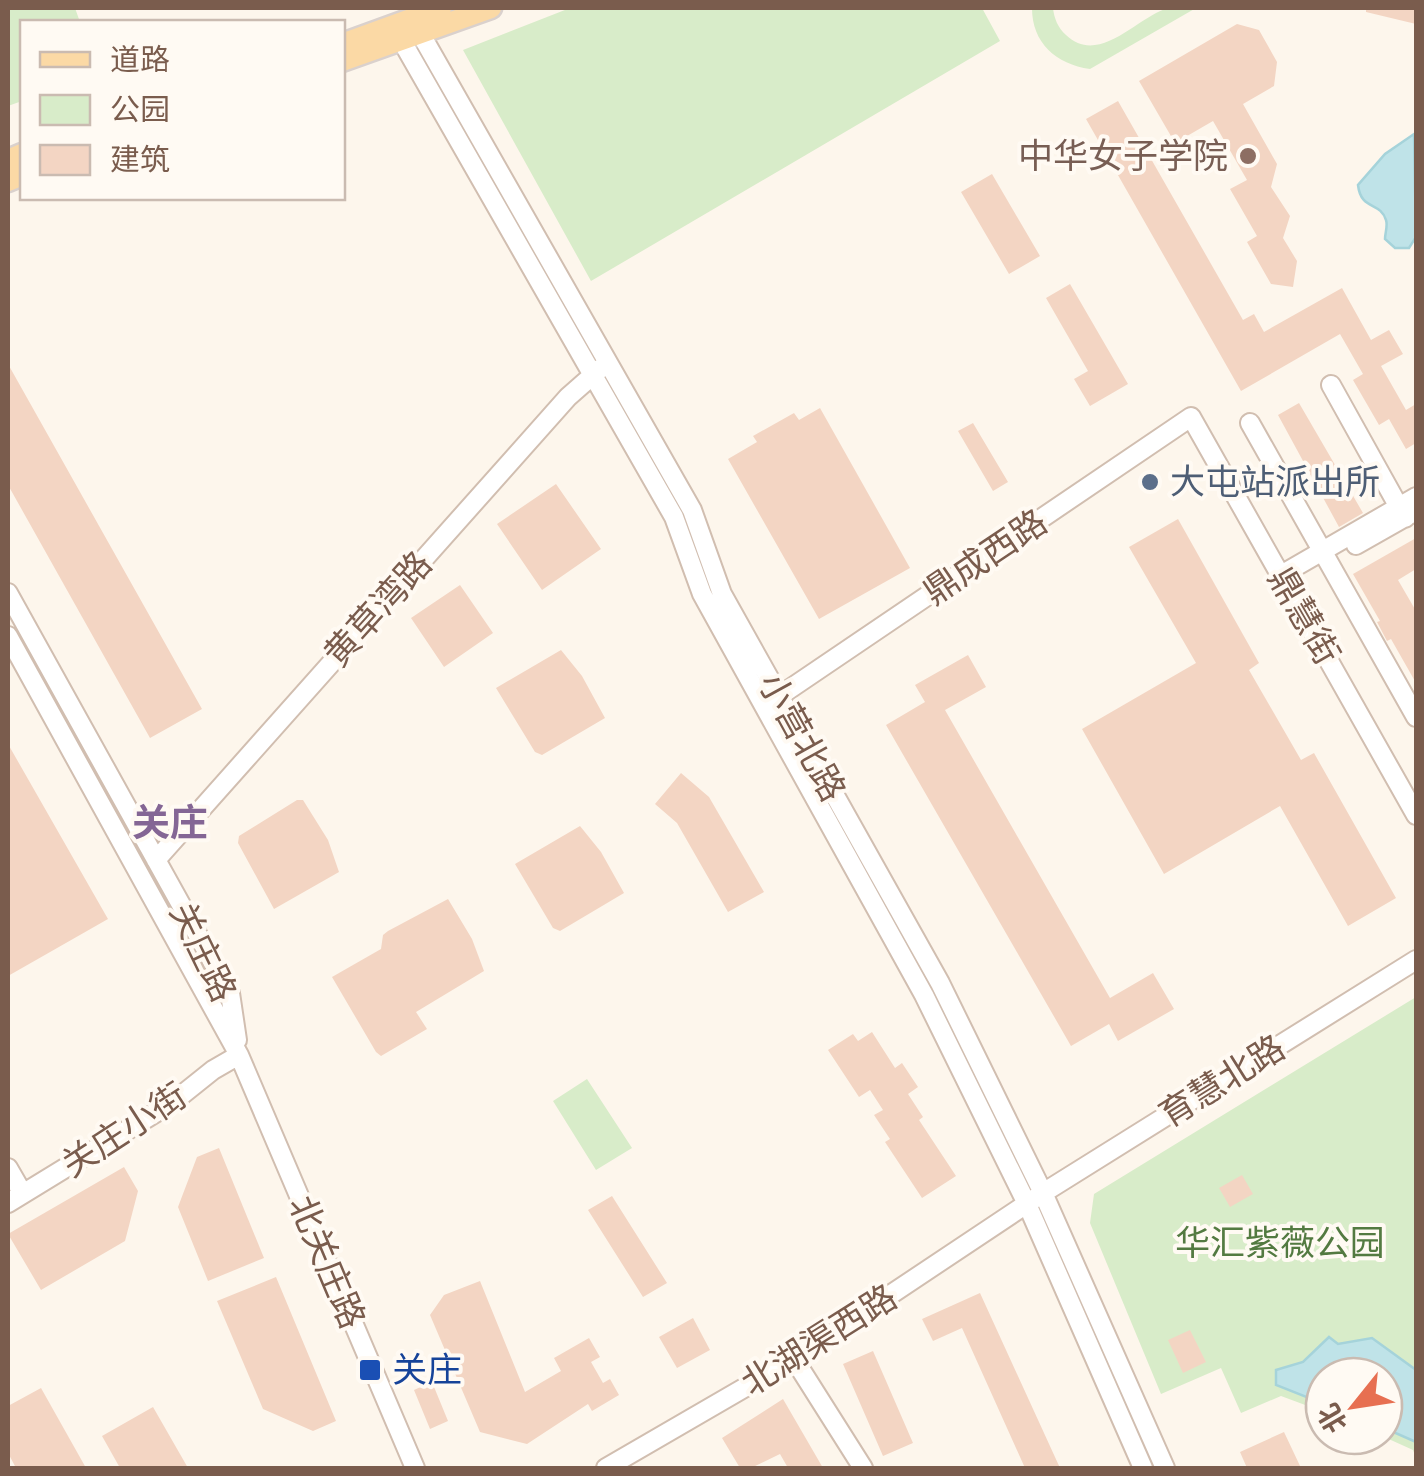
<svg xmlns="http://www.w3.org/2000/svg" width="1424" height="1476" font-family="'Fira Sans Condensed','Noto Sans SC',sans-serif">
	<rect width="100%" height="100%" fill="#fdf6ec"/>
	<path fill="#d8ecc9" d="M8 8H75L80 22H22V101L8 106Z
		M570 8H982L1000 41 591 281 463 50Z
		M1032 8H1053C1054 18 1058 28 1066 35 1098 66 1136 19 1165 9 1174 5 1187 7 1196 8L1090 69C1056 64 1032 43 1032 8Z
		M1416 997V1458L1413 1450 1382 1436 1384 1376H1324V1412L1281 1396 1241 1413 1221 1368 1161 1394 1090 1223 1094 1194Z
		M587 1079 632 1148 596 1170 553 1101Z"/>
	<path fill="#bfe3e8" stroke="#a5d3da" stroke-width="2.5" d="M1414 134 1416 237 1409 248H1395L1385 239C1385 233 1388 226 1386 220 1380 201 1361 211 1358 185L1385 154Z
		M1329 1337 1338 1344 1372 1338 1416 1370V1442L1384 1428V1376H1324V1404L1276 1385V1370L1303 1362Z"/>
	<path fill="#f3d5c3" d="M1366 8H1416V24L1366 12Z
		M1237 24 1259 30 1277 62 1274 86 1243 104 1277 164 1271 187 1290 216 1283 238 1297 261 1293 287 1271 284 1247 242 1257 236 1230 189 1247 180 1213 121 1175 143 1139 81Z
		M1118 101 1243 320 1254 314 1264 332 1342 288 1371 340 1389 330 1403 354 1381 366 1406 410 1416 404V443L1406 449 1389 419 1379 425 1353 380 1363 374 1340 334 1241 391 1086 119Z
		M992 174 1040 256 1009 274 961 192Z
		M1070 284 1128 384 1090 406 1074 379 1088 371 1046 298Z
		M8 364 202 709 150 738 8 485Z
		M1299 403 1363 513 1339 527 1278 415Z
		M820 408 910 568 819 619 728 459 757 442 753 436 794 413 799 420Z
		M973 423 1008 482 993 491 958 431Z
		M556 484 601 549 542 590 497 524Z
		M1178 519 1259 663 1249 670 1301 760 1314 753 1396 898 1348 926 1280 806 1164 874 1082 729 1196 663 1129 547Z
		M1416 538V569L1398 580 1416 611V683L1391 639 1387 641 1377 622 1380 621 1353 574Z
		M460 585 493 633 444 667 411 618Z
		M561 650 582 676 605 718 542 755 535 752 496 688Z
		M968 655 986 687 945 710 1110 998 1153 973 1174 1009 1118 1041 1109 1024 1071 1046 886 725 925 702 915 685Z
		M8 744 108 919 8 976Z
		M681 773 709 797 764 892 728 912 677 823 655 804Z
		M297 800H303L328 840 339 872 274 909 238 843 239 836Z
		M580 826 601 852 624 893 560 931 553 928 515 864Z
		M448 899 472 939 484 971 416 1012 427 1029 381 1056 376 1052 332 977 381 949 383 935 388 931Z
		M872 1032 895 1068 902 1063 918 1087 908 1094 923 1117 919 1120 956 1176 922 1198 885 1142 890 1139 874 1115 883 1110 870 1090 859 1097 828 1050 853 1034 858 1041Z
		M219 1148 264 1258 208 1281 178 1207 197 1157Z
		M124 1167 138 1191 125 1241 41 1290 8 1234Z
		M1242 1175 1253 1194 1230 1207 1219 1188Z
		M612 1196 667 1283 643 1297 588 1210Z
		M276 1277 336 1421 313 1431 263 1409 217 1301Z
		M480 1281 525 1392 561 1371 554 1358 589 1338 600 1357 591 1362 603 1383 610 1379 619 1395 592 1411 588 1404 527 1444 480 1432 430 1315 444 1295Z
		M980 1293 1060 1468H1025L962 1328 933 1341 922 1319Z
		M693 1318 710 1350 677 1368 659 1337Z
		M1190 1330 1206 1362 1183 1373 1168 1340Z
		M873 1351 913 1443 883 1456 843 1364Z
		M432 1382 448 1421 430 1429 414 1390Z
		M41 1388 86 1468H16L8 1453V1406Z
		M783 1399 823 1468H788L780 1454 751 1468H740L722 1438Z
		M153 1407 188 1468H120L102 1436Z
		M1284 1432 1301 1468H1247L1240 1452Z"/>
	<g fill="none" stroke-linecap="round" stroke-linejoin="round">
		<defs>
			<path id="minor" d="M415 24 692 510 722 594 940 983 1043 1193 1165 1468
				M395 29 674 517 702 594 924 995 1027 1204 1143 1468
				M1331 385 1405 518
				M1250 423 1416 717
				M1356 545 1416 511
				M1281 575 1416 497
				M8 593 230 993 237 1040
				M8 636 239 1055 415 1468
				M772 701 1191 417 1416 815
				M156 860 568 397 601 368
				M8 1168 23 1194
				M8 1203 173 1102 213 1070 239 1055
				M794 1359 863 1468
				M606 1468 794 1359 1043 1193 1416 960"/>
			<path id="major" d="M342 44 441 8
				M342 61 491 8
				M8 160 22 154
				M8 181 22 175"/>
		</defs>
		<use href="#minor" stroke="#d1beb0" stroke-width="22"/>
		<use href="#major" stroke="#dad1cd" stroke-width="25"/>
		<use href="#minor" stroke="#fff" stroke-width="18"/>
		<use href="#major" stroke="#fbd9a5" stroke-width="20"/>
	</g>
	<circle fill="#8d6e63" stroke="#fffaf3" stroke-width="4" cx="1248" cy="156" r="10"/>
	<circle fill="#5c6f8a" stroke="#fffaf3" stroke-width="4" cx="1150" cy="482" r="10"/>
	<rect fill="#1a4fb4" stroke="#fffaf3" stroke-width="4" x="358" y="1358" width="24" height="24" rx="5"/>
	<g text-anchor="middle" stroke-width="8" stroke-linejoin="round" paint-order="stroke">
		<g font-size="35" fill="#785e54" stroke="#fffaf3" text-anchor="end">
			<text x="1228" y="168">中华女子学院</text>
		</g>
		<g font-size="35" fill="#4e5e75" stroke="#fffaf3" text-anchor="start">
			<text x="1170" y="494">大屯站派出所</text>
		</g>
		<g font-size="35" fill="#7a5c4d" stroke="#fffaf3">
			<text transform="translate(985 557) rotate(-34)" y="12">鼎成西路</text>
			<text transform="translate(378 609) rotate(-48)" y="12">黄草湾路</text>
			<text transform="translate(1304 616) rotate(60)" y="12">鼎慧街</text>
			<text transform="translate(802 737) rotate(61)" y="12">小营北路</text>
			<text transform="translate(203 952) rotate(64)" y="12">关庄路</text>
			<text transform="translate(1222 1081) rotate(-32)" y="12">育慧北路</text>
			<text transform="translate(124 1130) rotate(-33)" y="12">关庄小街</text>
			<text transform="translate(327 1262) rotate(67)" y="12">北关庄路</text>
			<text transform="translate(819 1340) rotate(-32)" y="12">北湖渠西路</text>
		</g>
		<g font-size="35" fill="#537a41" stroke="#fffaf3">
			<text x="1280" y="1255">华汇紫薇公园</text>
		</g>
		<g font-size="35" fill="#164399" stroke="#fffaf3" text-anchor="start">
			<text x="392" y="1382">关庄</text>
		</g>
		<g font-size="38" font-weight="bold" fill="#846695" stroke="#fffaf3">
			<text x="170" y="836">关庄</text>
		</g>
	</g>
	<rect width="1424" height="1476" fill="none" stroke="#7a5c4d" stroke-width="20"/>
	<rect x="20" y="20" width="325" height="180" fill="#fffaf3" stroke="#cabbb1" stroke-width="2.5"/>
	<rect x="40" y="52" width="50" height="15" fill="#fbd9a5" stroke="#cabbb1" stroke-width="2.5"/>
	<text x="110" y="70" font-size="30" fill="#7a5c4d">道路</text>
	<rect x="40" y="95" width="50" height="30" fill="#d8ecc9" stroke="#cabbb1" stroke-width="2.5"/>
	<text x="110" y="120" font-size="30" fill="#7a5c4d">公园</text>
	<rect x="40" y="145" width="50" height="30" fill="#f3d5c3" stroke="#cabbb1" stroke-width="2.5"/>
	<text x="110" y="170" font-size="30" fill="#7a5c4d">建筑</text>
	<g transform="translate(1354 1406) rotate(240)"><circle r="48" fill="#fffaf3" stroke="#cabbb1" stroke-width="2.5"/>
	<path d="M0-8L18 38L0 25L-18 38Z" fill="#e76f51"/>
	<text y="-15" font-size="28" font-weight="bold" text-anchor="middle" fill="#7a5c4d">北</text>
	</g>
</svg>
